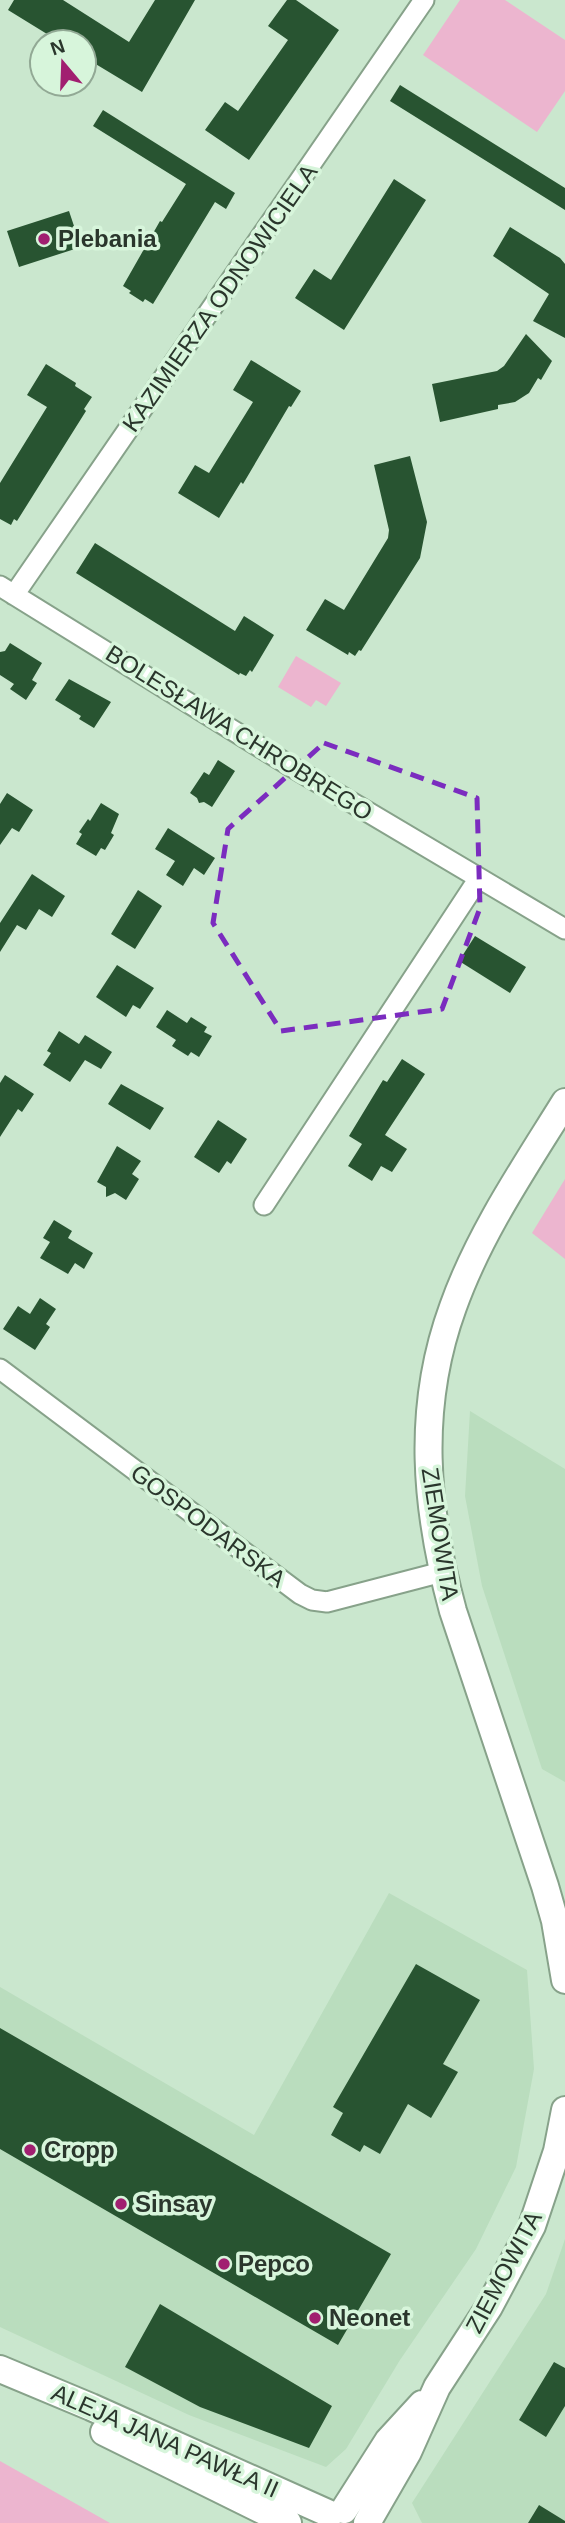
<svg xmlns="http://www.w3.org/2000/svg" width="565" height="2523" font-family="Arial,sans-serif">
	<rect width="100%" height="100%" fill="#cae7ce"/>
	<path fill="#baddbe" d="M470 1411 565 1469V1782L542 1769 482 1586 465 1496Z
		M389 1893 527 1970 534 2069 516 2167 476 2249 400 2360 346 2449 326 2467 189 2415 0 2327V1987L254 2135Z
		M565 2239V2523H422L412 2503 546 2294Z"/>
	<path fill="#ecb5cf" d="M460 0H505L565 40V91L537 132 423 55Z
		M296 656 341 683 326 706 316 700 311 707 278 687Z
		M565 1179V1259L532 1233Z
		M0 2461 110 2523H0Z"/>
	<path fill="#285431" d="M14 0H63L129 42 155 0H195L142 92 84 57V42H60L8 10Z
		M287 0H296L339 30 249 160 205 130 225 102 238 111 288 40 268 26Z
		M400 85 565 188V210L390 101Z
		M103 110 235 193 226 209 215 202 153 304 145 299 143 302 129 293 131 291 123 286 160 221 162 222 186 184 93 126Z
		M394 179 426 200 344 330 295 298 314 269 331 280Z
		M69 211 81 247 19 267 7 231Z
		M510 227 560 258 565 264V338L533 321 549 294 493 256Z
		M526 334 552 361 541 380 538 378 529 393 515 402 498 405V409L440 422 432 384 497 371 504 366Z
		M251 360 301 391 291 407 289 406 243 484 241 482 219 518 178 493 195 465 209 473 253 402 233 390Z
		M46 364 76 383 75 386 92 397 84 409 86 411 17 521 14 519 11 525 0 519V483L47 407 27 395Z
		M410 456 427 522 420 558 361 651 359 650 355 656 349 652 348 655 306 630 325 599 344 610 388 538 389 530 374 465Z
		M95 543 235 631 244 616 274 635 252 672 250 670 246 676 240 673 239 675 76 573Z
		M10 643 42 663 32 680 37 683 26 700 10 689 14 684 0 675V652L5 651Z
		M69 679 111 702 94 728 79 719 81 716 55 700Z
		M218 760 235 771 212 807 204 802 199 803 197 798 190 793 204 772 209 775Z
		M7 793 33 810 19 832 12 828 0 845V804Z
		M101 803 119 814 111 833 114 835 105 850 101 848 96 856 76 844 82 834 79 832 88 819 90 821Z
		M168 828 215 858 204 875 194 868 183 886 166 875 175 861 155 849Z
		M32 874 65 896 52 917 39 909 26 930 17 925 0 952V923Z
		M138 890 162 906 135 949 111 934Z
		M475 936 526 967 510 993 459 961Z
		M117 965 154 988 140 1009 133 1005 126 1017 96 997Z
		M167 1010 187 1023 191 1017 207 1027 204 1032 212 1036 199 1057 191 1052 188 1056 172 1046 176 1040 156 1027Z
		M59 1031 79 1044 85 1035 112 1052 101 1069 85 1060 70 1082 43 1065 51 1053 47 1051Z
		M402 1059 425 1074 385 1135 407 1149 392 1172 381 1166 372 1181 348 1166 362 1144 349 1136 383 1080 387 1082Z
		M5 1075 34 1094 22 1112 18 1109 0 1137V1083Z
		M121 1084 164 1108 150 1130 108 1104Z
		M218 1120 247 1139 231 1164 227 1161 219 1173 194 1157Z
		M117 1146 141 1161 132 1174 139 1179 126 1200 115 1193 106 1197V1187L97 1182Z
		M54 1220 72 1231 68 1238 93 1253 84 1269 75 1263 68 1274 40 1258 50 1242 43 1238Z
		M40 1298 56 1309 46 1324 50 1327 35 1350 3 1329 18 1306 30 1314Z
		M416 1964 480 2000 443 2064 458 2072 431 2118 408 2104 380 2154 364 2145 360 2152 331 2135 343 2113 333 2107Z
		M0 2028 391 2254 338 2345 0 2149Z
		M160 2304 332 2406 309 2448 200 2407 125 2367Z
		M554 2362 565 2368V2406L546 2437 519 2420Z
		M539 2505 565 2521V2523H528Z"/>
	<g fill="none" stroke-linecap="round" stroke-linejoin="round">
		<defs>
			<path id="street" d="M0 586 292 767 565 929
				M14 595 424 0
				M264 1205 479 878
				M0 1369 300 1594 312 1600 327 1602 442 1572"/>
			<path id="secondary" d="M565 1102C524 1168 479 1234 453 1307 416 1408 425 1509 453 1611L545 1886 555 1921 565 1980
				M0 2369 91 2407 330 2514
				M104 2432 288 2523
				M344 2510 388 2441 422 2404
				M367 2523 408 2452 437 2387 489 2307 532 2226 557 2151 565 2110"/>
		</defs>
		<use href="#street" stroke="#87a28a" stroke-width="23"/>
		<use href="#secondary" stroke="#87a28a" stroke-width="30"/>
		<use href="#street" stroke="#fff" stroke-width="19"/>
		<use href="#secondary" stroke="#fff" stroke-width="26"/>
	</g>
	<path fill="none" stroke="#7b2cbf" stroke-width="5" stroke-dasharray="14 9" stroke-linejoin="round" d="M324 743 477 798 480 908 442 1009 281 1031 213 923 228 829Z"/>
	<g fill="#a11f70" stroke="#d7f5db" stroke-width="2.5">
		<circle cx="44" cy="239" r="7"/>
		<circle cx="30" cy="2150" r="7"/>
		<circle cx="121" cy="2204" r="7"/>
		<circle cx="224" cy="2264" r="7"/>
		<circle cx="315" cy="2318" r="7"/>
	</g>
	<g text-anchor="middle" stroke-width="7" stroke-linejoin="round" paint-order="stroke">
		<g font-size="24" font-weight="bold" fill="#2a362c" stroke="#d7f5db" text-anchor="start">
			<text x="58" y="247">Plebania</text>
			<text x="44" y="2158">Cropp</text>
			<text x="135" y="2212">Sinsay</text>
			<text x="238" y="2272">Pepco</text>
			<text x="329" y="2326">Neonet</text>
		</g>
		<g font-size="24" fill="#2a362c" stroke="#d7f5db">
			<text transform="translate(220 298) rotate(-55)" y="8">KAZIMIERZA ODNOWICIELA</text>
			<text transform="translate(239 733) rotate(32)" y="8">BOLESŁAWA CHROBREGO</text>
			<text transform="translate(208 1526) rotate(37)" y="8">GOSPODARSKA</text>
			<text transform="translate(440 1534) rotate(81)" y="8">ZIEMOWITA</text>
			<text transform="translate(504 2272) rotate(-62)" y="8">ZIEMOWITA</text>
			<text transform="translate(165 2441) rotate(24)" y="8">ALEJA JANA PAWŁA II</text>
		</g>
	</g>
	<g transform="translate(63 63) rotate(341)"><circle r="33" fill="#d7f5db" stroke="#92a995" stroke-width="2"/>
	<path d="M0-5L12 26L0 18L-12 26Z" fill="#a11f70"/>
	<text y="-10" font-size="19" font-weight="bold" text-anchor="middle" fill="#2a362c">N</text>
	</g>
</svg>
